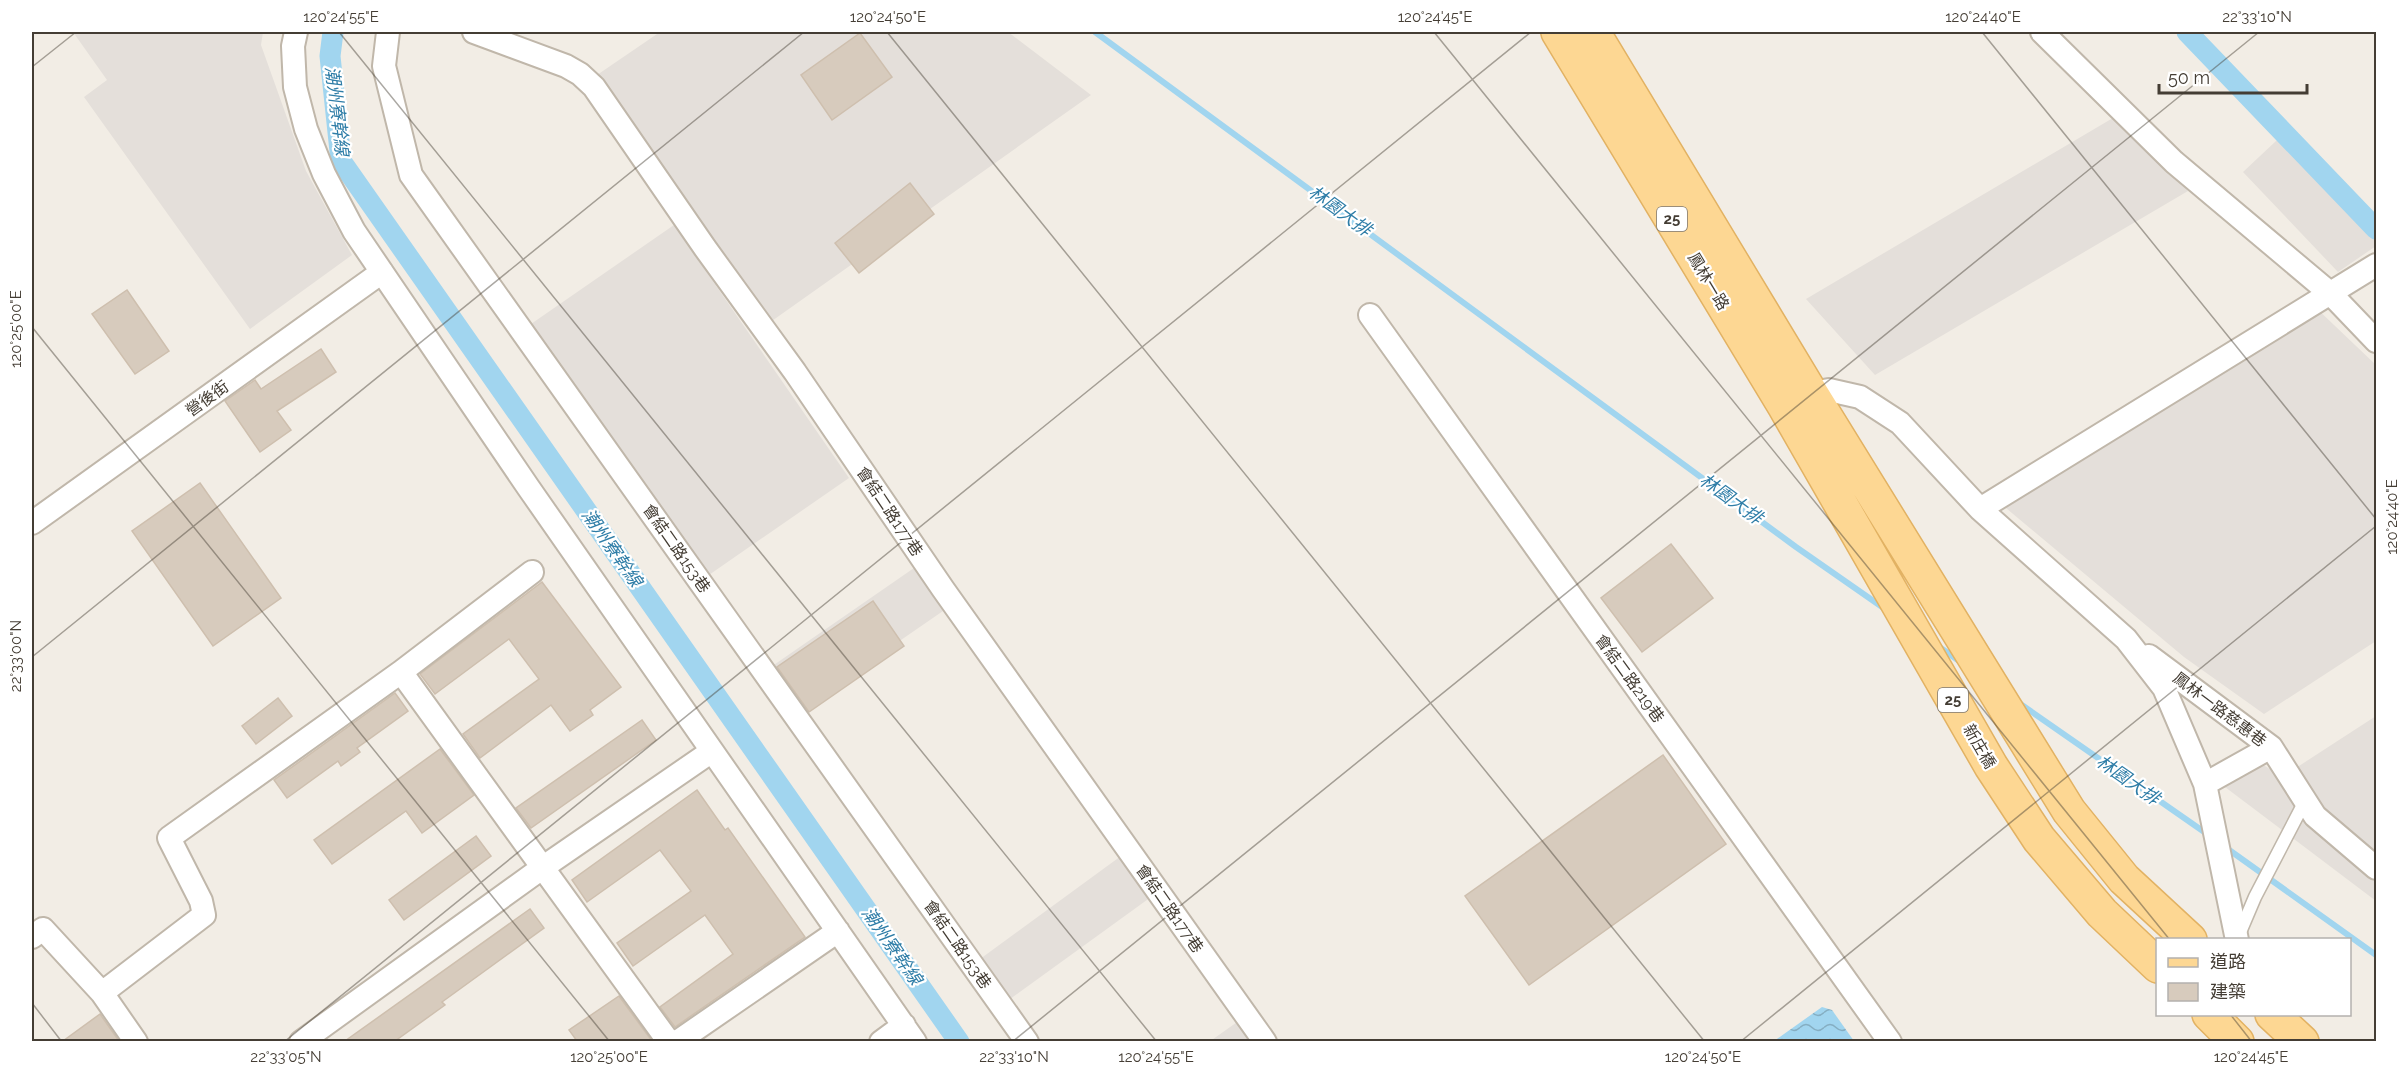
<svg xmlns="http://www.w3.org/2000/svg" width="2408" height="1073" font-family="Raleway,'Noto Sans TC',sans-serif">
	<defs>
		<pattern id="water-waves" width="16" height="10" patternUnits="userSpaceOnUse" patternTransform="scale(1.5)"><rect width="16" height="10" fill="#a1d5ef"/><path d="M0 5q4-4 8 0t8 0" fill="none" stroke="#85aec2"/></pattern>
	</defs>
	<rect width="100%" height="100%" fill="#f2ede5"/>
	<path fill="#e4dfda" d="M73 32H263L261 45 306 171 352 255 250 329 84 97 107 80Z
		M660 32H1008L1091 95 769 323 597 75Z
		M2118 115 2188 191 1875 375 1806 299Z
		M2290 128 2376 221V246L2338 272 2243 172Z
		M674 225 849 478 706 577 531 324Z
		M2313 305 2376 365V641L2264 714 2184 657 1994 498Z
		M914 568 943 611 798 711 768 669Z
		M2376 716V901L2221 784 2251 757 2282 777Z
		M1121 856 1151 897 1006 1002 976 962Z
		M1240 1020 1255 1042H1209Z"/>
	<path fill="url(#water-waves)" d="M1822 1007 1832 1010 1854 1041H1774Z"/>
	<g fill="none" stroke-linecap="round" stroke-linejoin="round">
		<path stroke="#a1d5ef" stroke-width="6" d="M1095 32 1796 547 1885 609
			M1938 646 1962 663
			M2019 703 2210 836
			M2225 847 2376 955"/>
		<path stroke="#a1d5ef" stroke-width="21" d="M333 32 330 56 341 161 959 1042
			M2187 32 2376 229"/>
	</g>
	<path fill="#d7cbbd" stroke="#cebfae" stroke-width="1.5" d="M860 33 892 77 832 120 801 75Z
		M910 183 934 214 859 273 835 243Z
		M127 290 169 351 135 374 92 314Z
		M321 349 336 372 277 411 291 430 260 452 225 401 255 380 261 389Z
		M200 483 281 598 213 646 132 531Z
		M1671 544 1713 598 1642 652 1601 598Z
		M542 582 621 687 590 710 593 715 570 731 551 705 480 758 463 734 539 679 509 639 435 694 420 674Z
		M873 601 904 646 809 712 777 667Z
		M395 693 408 711 357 748 360 752 341 766 338 761 287 798 274 780Z
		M278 698 292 716 256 744 242 726Z
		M642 720 656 740 531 828 516 808Z
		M440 749 474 795 422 833 406 811 332 864 314 840Z
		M1663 755 1726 844 1529 985 1465 896Z
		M697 790 725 830 728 828 805 937 675 1027 660 1007 733 954 705 915 633 966 617 943 691 891 660 850 587 902 572 880Z
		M476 836 491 856 404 920 389 900Z
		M530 909 544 928 442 1002 445 1005 395 1041H345Z
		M619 996 652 1041H577L569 1030Z
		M100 1014 119 1041H63Z"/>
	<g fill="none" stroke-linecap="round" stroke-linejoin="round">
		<defs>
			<path id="lane" d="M2238 937 2255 897 2305 801"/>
			<path id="street" d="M296 32 293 46 295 87 306 129 324 174 354 231 528 487 915 1042
				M388 32 384 66 411 175 1027 1042
				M474 32 566 66 580 74 594 87 705 248 795 372 943 589 1265 1042
				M2042 32 2174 162 2331 294 2376 341
				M1370 315 1890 1042
				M1811 393 1829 390 1860 397 1900 423 1980 509 2126 639 2164 688 2205 784 2237 940
				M1980 509 2376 265
				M32 523 382 272
				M2149 656 2271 747 2315 816 2376 868
				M401 672 669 1042
				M2205 784 2271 747
				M32 937 43 929 102 993
				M136 1042 102 993 204 915 201 901 169 838 401 672 532 572
				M301 1042 542 868 712 751
				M677 1042 838 931
				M881 1042 904 1025"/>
			<path id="primary" d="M1558 32 1785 407 1991 766 2039 839 2102 913 2158 966
				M1593 32 1811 393 2069 811 2124 879 2190 940
				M2209 1014 2237 1042
				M2272 1014 2302 1042"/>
		</defs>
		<use href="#lane" stroke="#c0b7aa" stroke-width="15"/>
		<use href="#street" stroke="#c0b7aa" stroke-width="26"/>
		<use href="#primary" stroke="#e2b263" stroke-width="36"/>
		<use href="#lane" stroke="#fff" stroke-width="12"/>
		<use href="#street" stroke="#fff" stroke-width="22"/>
		<use href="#primary" stroke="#fdd793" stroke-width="33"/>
	</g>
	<path fill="none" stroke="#443d34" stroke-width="1.5" stroke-opacity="0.45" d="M339 32 1157 1042M887 32 1705 1042M1434 32 2170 940M1982 32 2376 519M32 67 76 32M32 327 610 1042M32 657 804 32M32 1003 62 1042M2230 1014 2252 1042M284 1042 1531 32M1012 1042 2259 32M1740 1042 2376 526"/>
	<g text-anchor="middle" stroke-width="4.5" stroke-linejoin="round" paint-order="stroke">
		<g fill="#fff" stroke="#7c7771" stroke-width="1.5">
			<rect x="1657" y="207" width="30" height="24" rx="4.5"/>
			<rect x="1938" y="688" width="30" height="24" rx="4.5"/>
		</g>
		<g font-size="15" font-weight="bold" fill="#443d34">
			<text x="1672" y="224">25</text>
			<text x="1953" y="705">25</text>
		</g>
		<g font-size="16" fill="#443d34" stroke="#fff">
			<text transform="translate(1709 281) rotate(59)" y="6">鳳林一路</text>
			<text transform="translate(207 398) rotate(-36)" y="6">營後街</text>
			<text transform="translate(890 511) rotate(56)" y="6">會結二路177巷</text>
			<text transform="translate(677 548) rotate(55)" y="6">會結二路153巷</text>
			<text transform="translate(1630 678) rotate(54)" y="6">會結二路219巷</text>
			<text transform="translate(2220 709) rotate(37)" y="6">鳳林一路慈惠巷</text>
			<text transform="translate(1980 746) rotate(60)" y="6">新庄橋</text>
			<text transform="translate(1170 908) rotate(55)" y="6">會結二路177巷</text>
			<text transform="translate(958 944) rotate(55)" y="6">會結二路153巷</text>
		</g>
		<g font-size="18" font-style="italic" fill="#2e7da7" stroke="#fff">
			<text transform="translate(337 111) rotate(83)" y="6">潮州寮幹線</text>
			<text transform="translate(1340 211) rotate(36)" y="6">林園大排</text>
			<text transform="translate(1731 499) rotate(36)" y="6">林園大排</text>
			<text transform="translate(612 548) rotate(55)" y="6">潮州寮幹線</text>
			<text transform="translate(2128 780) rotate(35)" y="6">林園大排</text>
			<text transform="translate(892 946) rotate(55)" y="6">潮州寮幹線</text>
		</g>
	</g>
	<rect width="2408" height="1073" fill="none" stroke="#ffffff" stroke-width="66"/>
	<rect x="2156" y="938" width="195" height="78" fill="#ffffff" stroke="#b4b1ae" stroke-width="1.5"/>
	<rect x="2168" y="958" width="30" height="9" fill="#fdd793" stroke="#b4b1ae" stroke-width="1.5"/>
	<text x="2210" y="968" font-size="18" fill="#443d34">道路</text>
	<rect x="2168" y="983" width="30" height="18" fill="#d7cbbd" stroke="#b4b1ae" stroke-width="1.5"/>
	<text x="2210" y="998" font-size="18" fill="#443d34">建築</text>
	<path d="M2159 84v9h148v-9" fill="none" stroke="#443d34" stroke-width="3"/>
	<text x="2168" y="84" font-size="18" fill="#443d34" stroke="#ffffff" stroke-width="4.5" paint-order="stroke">50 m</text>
	<rect x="33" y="33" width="2342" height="1007" fill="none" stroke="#443d34" stroke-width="2"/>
	<g font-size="15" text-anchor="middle" fill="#443d34">
		<text x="341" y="22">120°24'55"E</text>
		<text x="888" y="22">120°24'50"E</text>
		<text x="1435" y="22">120°24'45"E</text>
		<text x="1983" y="22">120°24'40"E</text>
		<text x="2257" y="22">22°33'10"N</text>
		<text transform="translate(16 329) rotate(-90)" y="5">120°25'00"E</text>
		<text transform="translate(2392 517) rotate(-90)" y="5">120°24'40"E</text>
		<text transform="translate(16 656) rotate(-90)" y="5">22°33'00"N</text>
		<text x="286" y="1062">22°33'05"N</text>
		<text x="609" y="1062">120°25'00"E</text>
		<text x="1014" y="1062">22°33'10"N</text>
		<text x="1156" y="1062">120°24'55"E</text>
		<text x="1703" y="1062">120°24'50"E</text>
		<text x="2251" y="1062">120°24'45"E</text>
	</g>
</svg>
